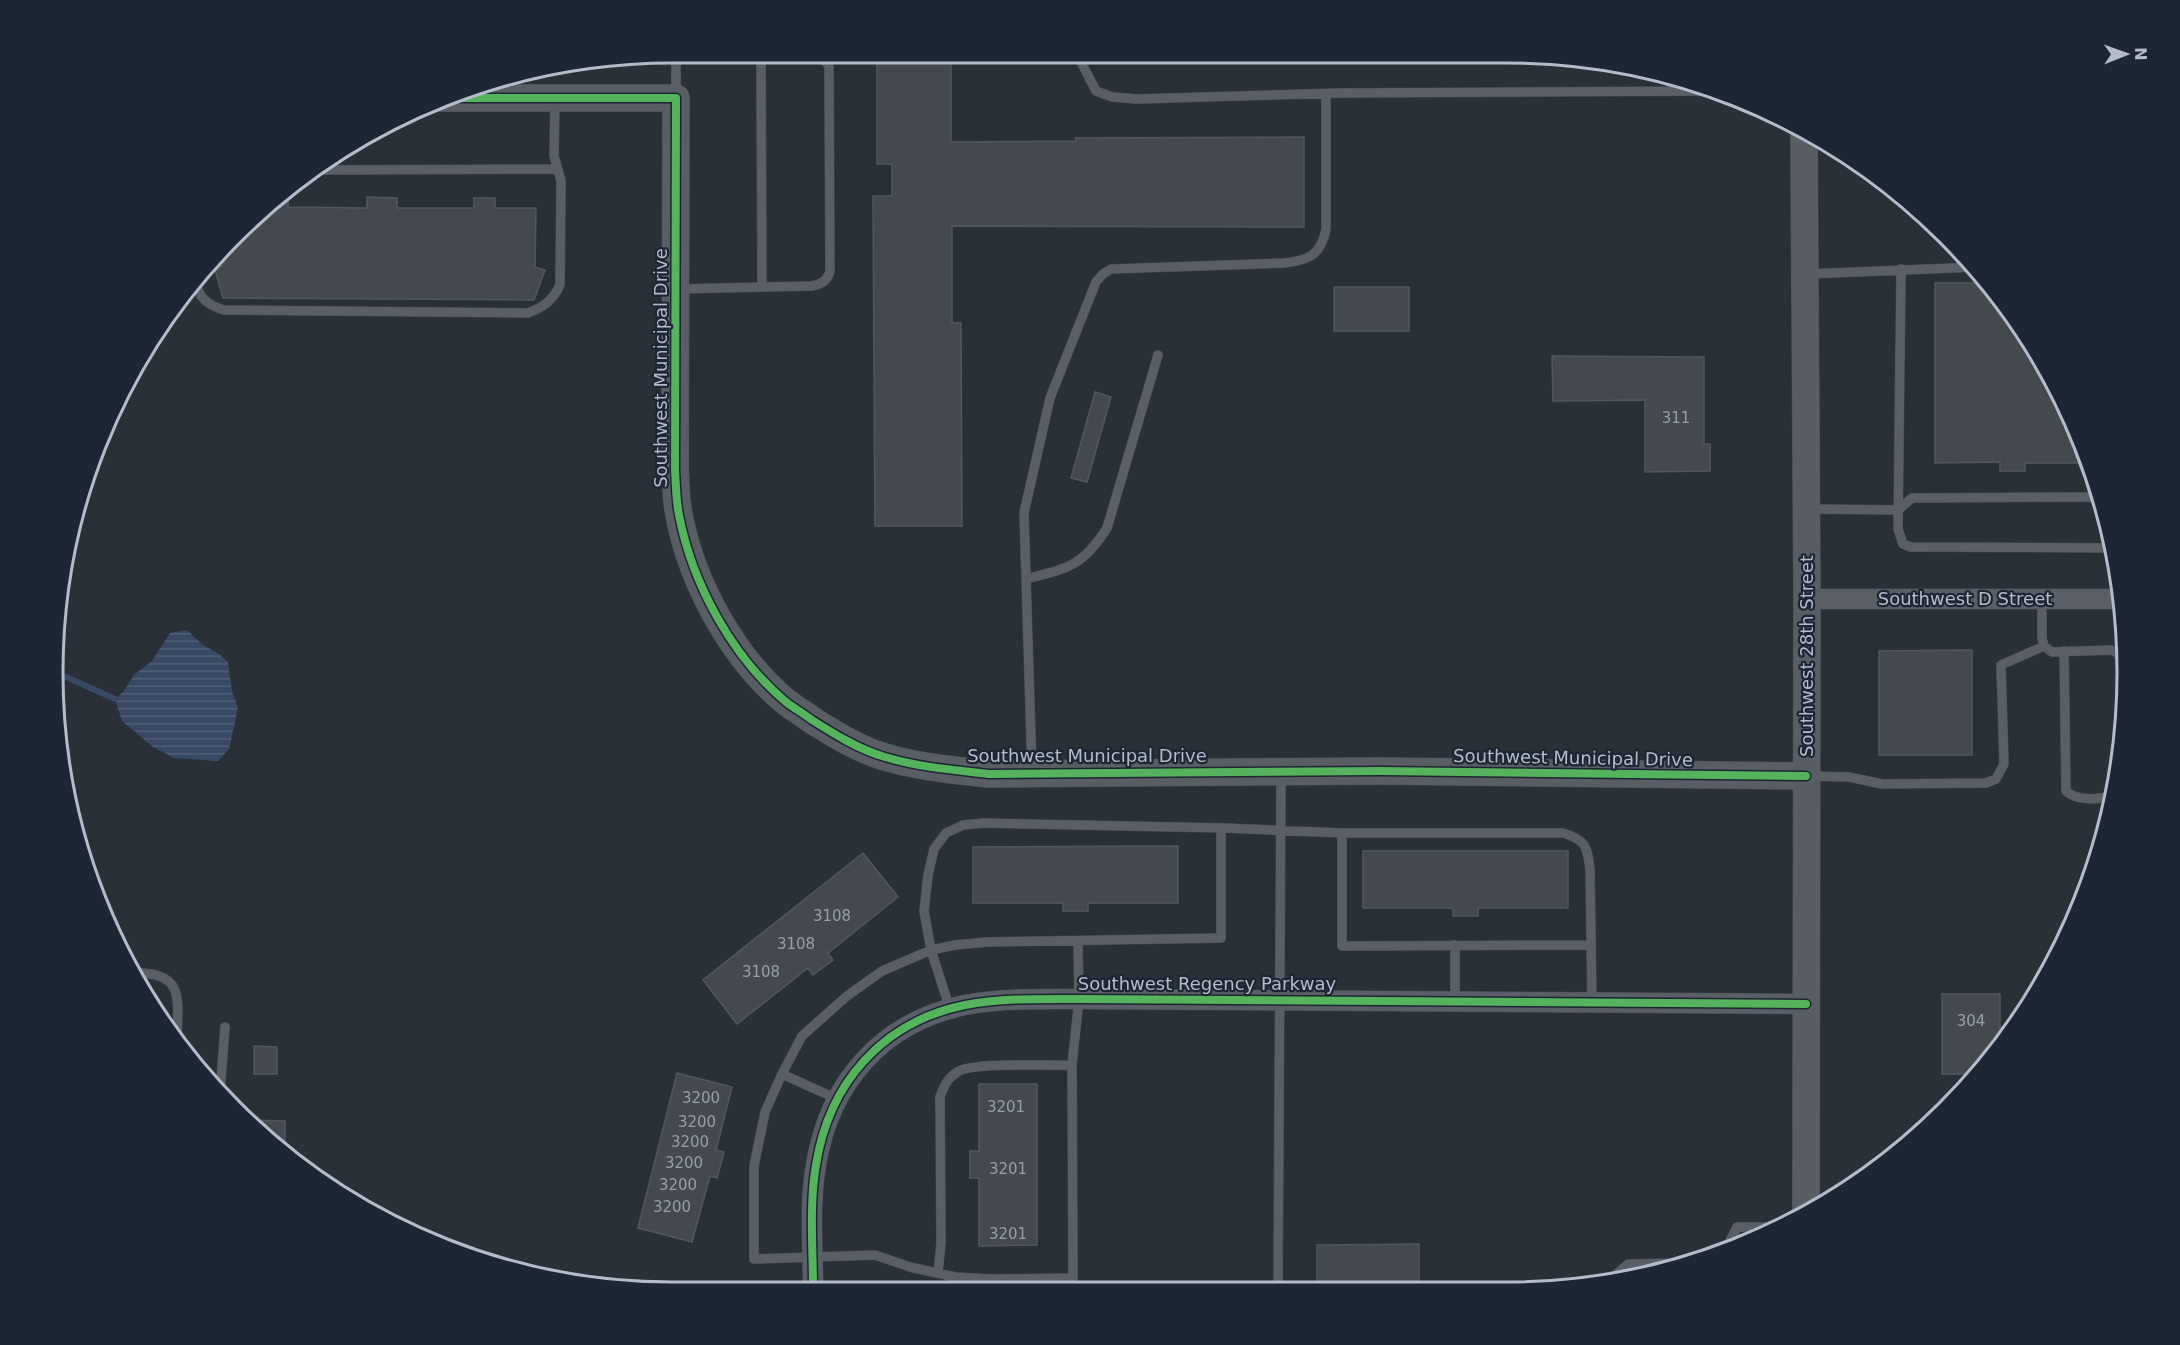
<svg xmlns="http://www.w3.org/2000/svg" width="2180" height="1345" font-family="'DejaVu Sans',sans-serif">
	<defs>
		<pattern id="water-rules" width="6" height="5" patternUnits="userSpaceOnUse" patternTransform="scale(1.5)"><rect width="6" height="5" fill="#384963"/><path d="M0 2.5h6" fill="none" stroke="#526178"/></pattern>
	</defs>
	<rect width="100%" height="100%" fill="#2a3038"/>
	<path fill="url(#water-rules)" d="M187 630 203 645 219 654 228 662 232 691 238 708 229 749 218 761 174 758 153 747 122 721 115 699 123 692 134 675 152 661 170 633Z"/>
	<g fill="none" stroke-linecap="round" stroke-linejoin="round">
		<path stroke="#384963" stroke-width="6" d="M53 671 115 699"/>
	</g>
	<path fill="#444950" stroke="#52575f" stroke-width="1.5" d="M877 58H951V142L1076 141V138L1304 137V227L952 226V323H961L962 526H875L873 196H892V164H877Z
		M277 197H288V207L367 208V197L397 198V208H474V198H495V208H536L535 267 545 270 534 300 223 298 215 270 224 265V246L234 234Z
		M1935 283H1987L2044 362 2090 463H2025V471H2000V462L1935 463Z
		M1334 287H1409V331H1334Z
		M1552 356 1704 357V444H1710V471L1645 472V400L1553 401Z
		M1095 392 1111 397 1087 482 1071 478Z
		M1972 650V755H1879V651Z
		M1178 846V903H1088V911H1063V903H973V847Z
		M1363 851H1568V908H1478V916H1453V908H1363Z
		M863 853 898 897 828 953 833 960 813 975 808 968 737 1024 703 980Z
		M1942 994H2000V1028H2013L2000 1050 1977 1074H1942Z
		M254 1046 277 1047V1074H254Z
		M677 1073 732 1087 716 1150 724 1152 717 1178 710 1176 692 1242 638 1228Z
		M979 1084H1037V1245L979 1246V1178H970V1151H979Z
		M245 1120 285 1121V1155L269 1142Z
		M1419 1244V1291L1317 1290V1245Z"/>
	<g fill="none" stroke-linecap="round" stroke-linejoin="round">
		<defs>
			<path id="lane" d="M761 58 762 287
				M1079 58 1096 91 1112 97 1137 99 1341 93 1714 91
				M676 94V58
				M312 170 557 169
				M1901 269 1898 529 1903 544 1911 547 2112 548
				M1808 274 1976 267
				M196 281C198 298 208 305 224 310L528 313C544 307 553 300 560 285L561 181 554 156 555 100
				M677 289 812 286C822 284 827 281 830 271L829 67 826 62 820 58
				M1810 509 1898 510 1912 498 2100 497
				M1026 579C1068 568 1082 567 1107 528L1158 355
				M2042 599V638L2044 646 2052 652 2111 650 2118 653 2121 662V746
				M2064 651 2066 791C2076 801 2099 800 2113 795
				M1032 772 1024 513 1050 398 1096 282 1103 274 1111 269 1285 263C1310 260 1321 254 1326 229V94
				M1809 776 1849 777 1882 784 1986 783 1996 779 2004 764 2001 665 2044 646
				M1342 833V946L1591 945
				M1078 941 1079 999 1072 1065 1073 1278 991 1279 955 1277 910 1267 875 1255 754 1259V1166L765 1112 782 1074 802 1036 847 996 882 971 931 950 955 945 987 942 1221 938V828
				M135 973C187 972 177 1002 177 1041
				M1455 1001V945
				M950 1009 931 950 924 911 928 875 934 849 946 833 963 825 984 823 1225 828 1342 833H1563C1586 840 1587 846 1590 869L1592 1002
				M782 1074 837 1099
				M220 1093 225 1027
				M1727 1247 1737 1227H1776
				M938 1273 941 1243 940 1097C944 1086 948 1077 959 1071 977 1062 1048 1066 1072 1065
				M1609 1281 1628 1264 1687 1263
				M1278 1290 1281 773"/>
			<path id="street" d="M1807 599H2122
				M813 1288C813 1248 809 1205 816 1165 829 1083 882 1022 965 1005 1002 998 1041 999 1079 999L1806 1004"/>
			<path id="secondary" d="M442 98H676L675 470C676 485 676 501 679 515 692 583 732 657 786 702 794 708 804 714 812 720 834 734 860 750 885 757 918 767 954 770 988 774L1381 771 1806 776
				M1804 134 1807 599 1806 1214"/>
		</defs>
		<use href="#lane" stroke="#484c53" stroke-width="10"/>
		<use href="#street" stroke="#484c53" stroke-width="21"/>
		<use href="#secondary" stroke="#484c53" stroke-width="28"/>
		<use href="#lane" stroke="#5a5e66" stroke-width="9"/>
		<use href="#street" stroke="#5a5e66" stroke-width="20"/>
		<use href="#secondary" stroke="#595d64" stroke-width="27"/>
		<defs>
			<path id="cycleway" d="M442 98H676L675 470C676 485 676 501 679 515 692 583 732 657 786 702 794 708 804 714 812 720 834 734 860 750 885 757 918 767 954 770 988 774L1381 771 1806 776
				M813 1288C813 1248 809 1205 816 1165 829 1083 882 1022 965 1005 1002 998 1041 999 1079 999L1806 1004"/>
		</defs>
		<use href="#cycleway" stroke="#1d2633" stroke-width="11"/>
		<use href="#cycleway" stroke="#56b35d" stroke-width="8"/>
	</g>
	<g text-anchor="middle" stroke-width="4.5" stroke-linejoin="round" paint-order="stroke">
		<g font-size="15" fill="#989fab">
			<text x="1676" y="423">311</text>
			<text x="832" y="921">3108</text>
			<text x="796" y="949">3108</text>
			<text x="761" y="977">3108</text>
			<text x="1971" y="1026">304</text>
			<text x="701" y="1103">3200</text>
			<text x="1006" y="1112">3201</text>
			<text x="697" y="1127">3200</text>
			<text x="690" y="1147">3200</text>
			<text x="684" y="1168">3200</text>
			<text x="1008" y="1174">3201</text>
			<text x="678" y="1190">3200</text>
			<text x="672" y="1212">3200</text>
			<text x="1008" y="1239">3201</text>
		</g>
		<g font-size="18" fill="#b4bcc9" stroke="#1d2633">
			<text transform="translate(661 368) rotate(-90)" y="6">Southwest Municipal Drive</text>
			<text x="1965" y="605">Southwest D Street</text>
			<text transform="translate(1807 656) rotate(-90)" y="6">Southwest 28th Street</text>
			<text x="1087" y="762">Southwest Municipal Drive</text>
			<text transform="translate(1573 758) rotate(1)" y="6">Southwest Municipal Drive</text>
			<text x="1207" y="990">Southwest Regency Parkway</text>
		</g>
	</g>
	<path d="M0 0H2180V1345H0ZM672 63H1508A609 609 0 0 1 2117 672V673A609 609 0 0 1 1508 1282H672A609 609 0 0 1 63 673V672A609 609 0 0 1 672 63Z" fill="#1d2633" fill-rule="evenodd"/>
	<path fill="none" stroke="#b4bcc9" stroke-width="3" d="M672 63H1508A609 609 0 0 1 2117 672V673A609 609 0 0 1 1508 1282H672A609 609 0 0 1 63 673V672A609 609 0 0 1 672 63Z"/>
	<g transform="translate(2126 54) rotate(89)" stroke="#1d2633" stroke-width="4.5" paint-order="stroke">
	<path d="M0-4.5L10 22L0 15L-10 22Z" fill="#b4bcc9"/>
	<text y="-9" font-size="16" font-weight="bold" text-anchor="middle" fill="#b4bcc9">N</text>
	</g>
</svg>
